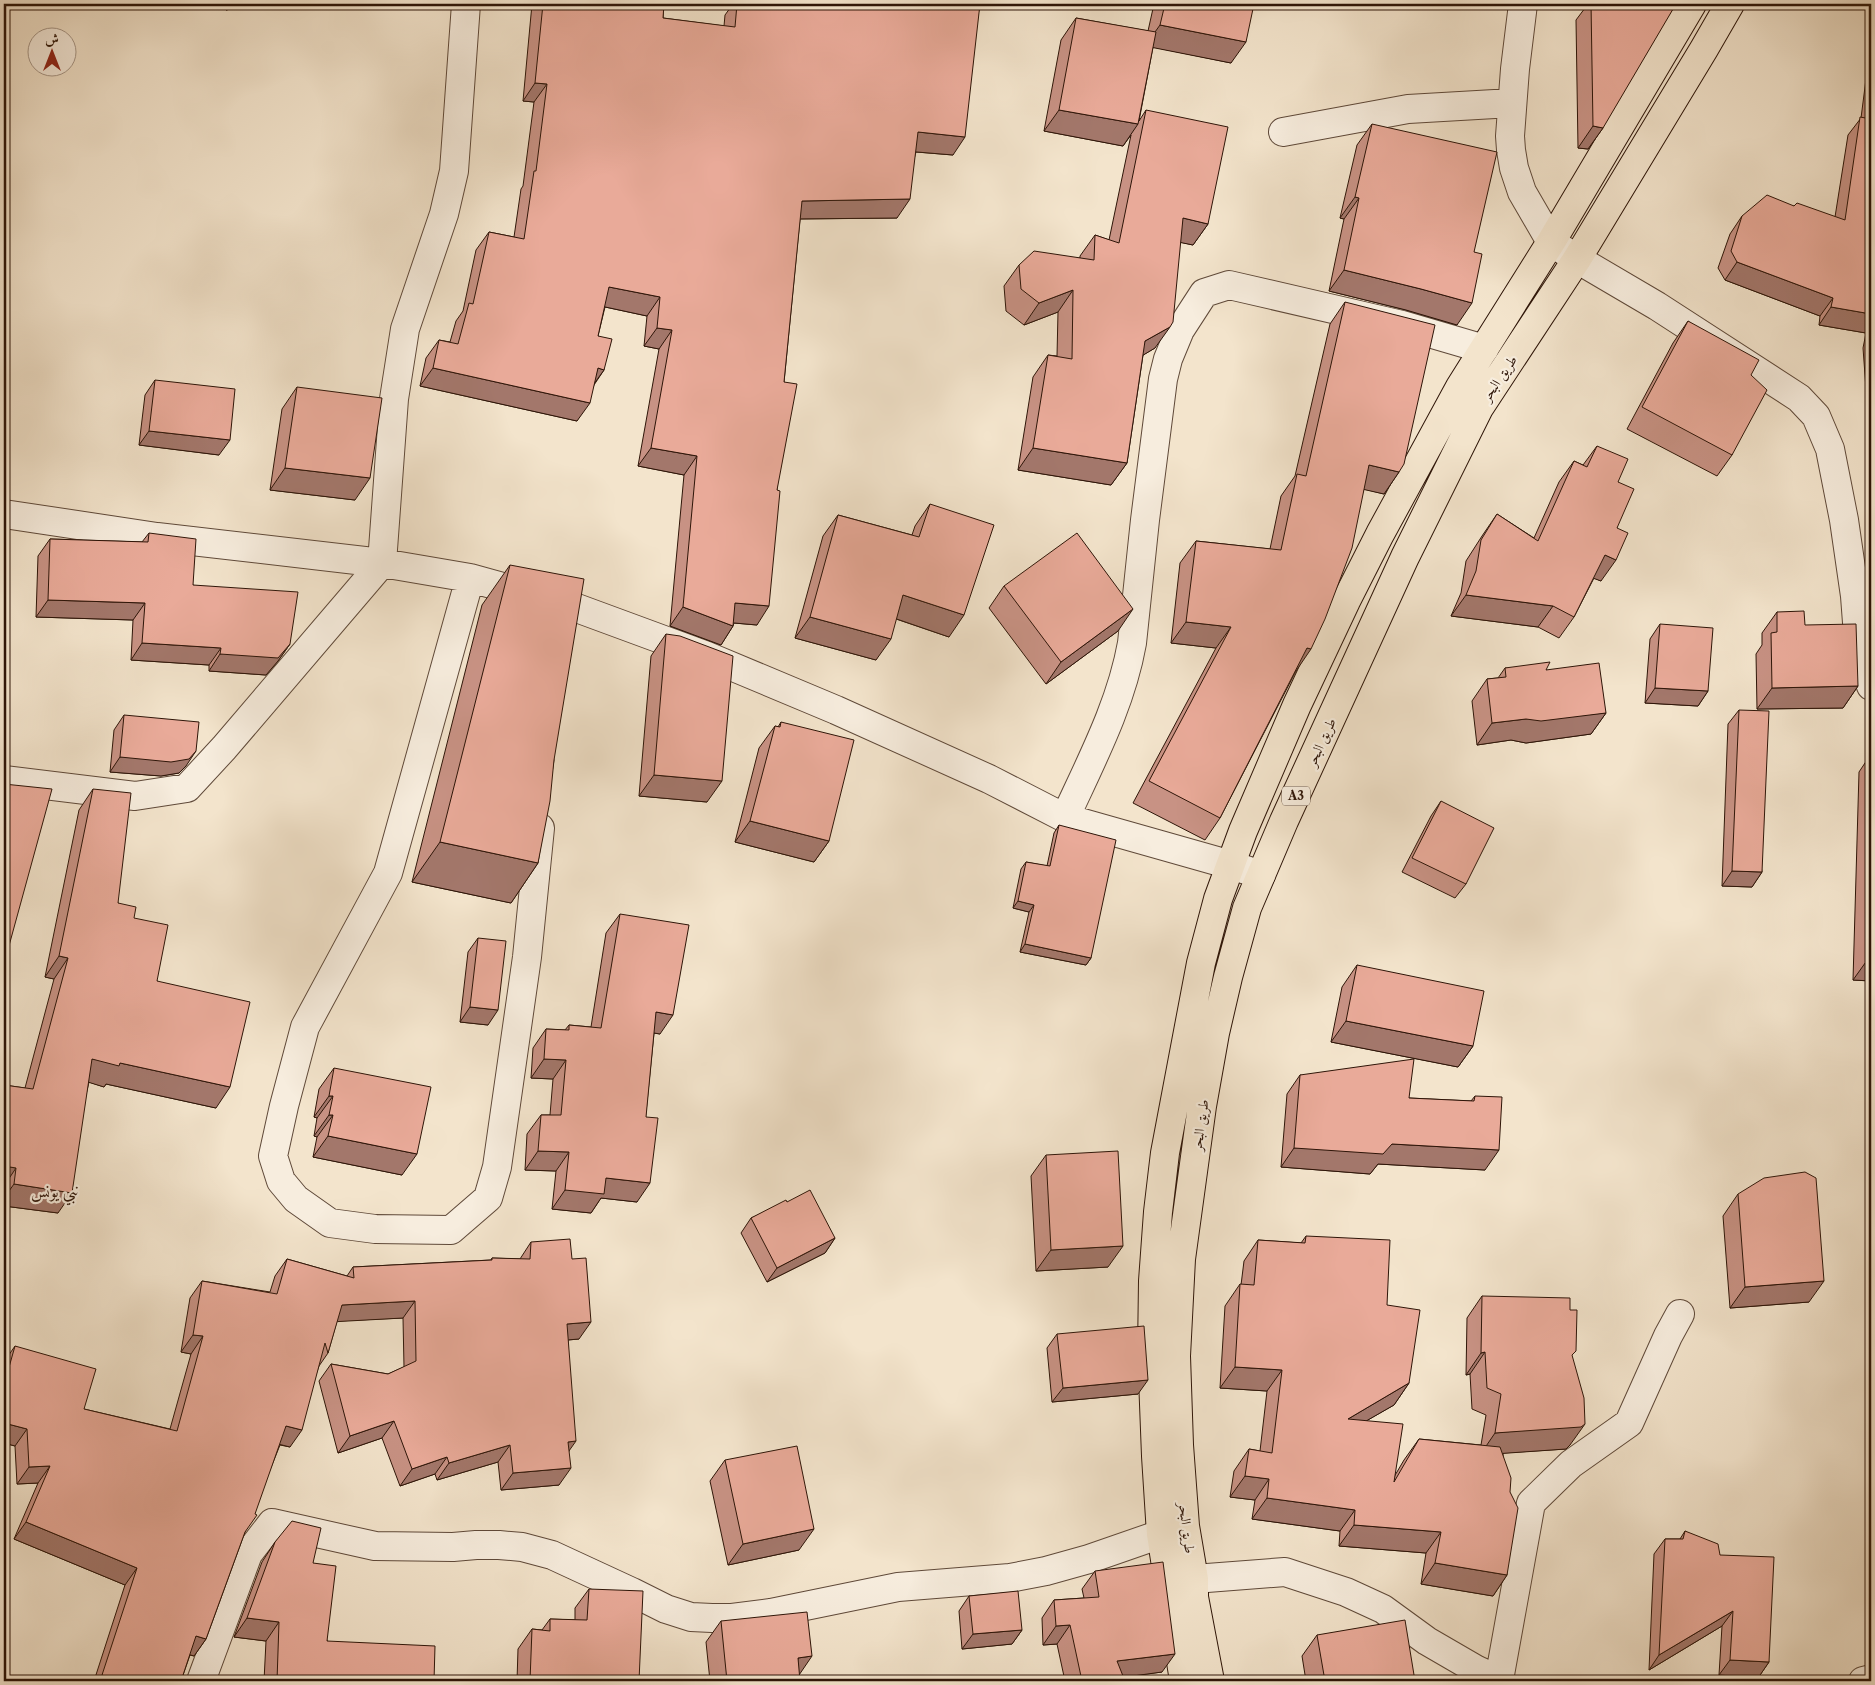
<svg xmlns="http://www.w3.org/2000/svg" width="1875" height="1685" font-family="'Libre Caslon Text',Amiri,serif">
	<rect width="100%" height="100%" fill="#f3e4cc"/>
	<filter id="stains"><feTurbulence type="fractalNoise" baseFrequency=".004" numOctaves="4"/><feColorMatrix values="0 0 0 0 .2 0 0 0 0 .09 0 0 0 0 .02 0 0 0 .5 -.17"/></filter>
	<radialGradient id="worn" r=".72"><stop offset=".6" stop-color="#630" stop-opacity="0"/><stop offset="1" stop-color="#630" stop-opacity=".3"/></radialGradient>
	<g fill="none" stroke-linecap="round" stroke-linejoin="round">
		<defs>
			<path id="street" d="M1523 4 1515 69 1510 136 1511 150 1514 168 1522 192 1551 242 1577 259 1657 306 1799 398 1816 416 1830 449 1844 520 1855 596 1859 649 1864 667 1871 686
				M1283 132 1408 109 1512 103
				M4 514 157 537 382 563 470 578 574 607 707 656 836 710 989 779 1065 818 1231 865 1261 875
				M470 578 388 873 305 1027 284 1106 273 1156 281 1181 296 1199 330 1223 375 1229 451 1230 488 1198 497 1167 527 957 540 828
				M4 780 135 796 187 788 224 748 382 563 394 399 405 329 444 214 454 171 466 4
				M1065 818C1091 761 1121 705 1132 643L1145 520 1163 379 1168 359 1180 330 1204 293 1229 285 1402 325 1484 349
				M1171 1583 1194 1579 1285 1572 1346 1592 1383 1609 1427 1641 1477 1670 1501 1681
				M1499 1680 1531 1503 1571 1464 1629 1423 1668 1336 1680 1314
				M201 1681 248 1554 272 1523 375 1546 453 1547 476 1545H499L522 1547 552 1555 632 1592 666 1609 691 1617 712 1618H732L771 1613 898 1587 1010 1578 1046 1571 1089 1559 1184 1526
				M1863 1681 1871 1679"/>
			<path id="highway" d="M1184 1681 1161 1534 1156 1456 1152 1352 1153 1281 1158 1212 1165 1153 1201 963 1218 899 1243 831 1297 705 1346 601 1380 534 1460 387 1551 242 1692 4
				M1210 1681 1194 1597V1579L1185 1526 1179 1445 1176 1356 1181 1259 1202 1106 1215 1033 1228 977 1247 908 1284 821 1405 557 1479 408 1577 259 1704 49 1730 4"/>
		</defs>
		<use href="#street" stroke="#5f4939" stroke-width="30"/>
		<use href="#highway" stroke="#2e1508" stroke-width="30"/>
		<use href="#street" stroke="#f7edde" stroke-width="28"/>
		<use href="#highway" stroke="#f3e4cc" stroke-width="28"/>
	</g>
	<path fill="#c89284" stroke="#2e1508" d="M225 4H252L226 10Z
		M532 4H664L663 18 724 26 725 15 733 4H980L953 155 916 152 897 218 800 219 784 382 777 490 757 625 734 623 733 626 721 645 670 626 684 475 638 466 659 349 644 346 647 316 605 307 598 336 604 370 594 385 577 421 420 386 426 358 439 340 450 342 456 321 463 311 476 250 489 232 514 237 521 189 523 186 534 102 523 101Z
		M1154 4H1254L1231 63 1153 47 1139 121 1146 110 1208 224 1193 245 1180 242 1155 348 1143 355 1127 463 1111 485 1018 470 1033 377 1048 355 1057 356 1058 312 1024 325 1006 311 1004 286 1019 265 1080 258V256L1095 235 1109 240 1131 135 1123 146 1044 131 1061 40 1076 18 1148 31Z
		M1588 4H1591L1603 128 1588 149 1578 148 1576 20Z
		M1871 40V457L1863 348 1866 333 1819 325 1820 316 1725 280 1718 268 1730 234 1742 216 1794 206 1835 217 1848 135 1861 118Z
		M1372 124 1474 252 1457 325 1406 310 1329 291 1344 219 1340 218 1357 145Z
		M1345 302 1399 472 1384 494 1364 489 1296 671 1220 818 1205 840 1133 803 1216 648 1171 643 1180 563 1196 541 1270 549 1281 496 1295 476 1330 324Z
		M1688 321 1751 375 1732 455 1717 476 1627 429 1673 343Z
		M155 380 219 455 139 445 145 395Z
		M297 387 355 500 270 490 282 409Z
		M1597 446 1618 482 1617 528 1601 581 1594 578 1574 617 1559 638 1538 627 1451 616 1461 593 1466 561 1482 536 1497 514 1534 538 1559 482 1574 461 1583 465Z
		M930 504 949 637 896 619 876 660 795 638 823 536 838 515 912 535 915 526Z
		M149 533 193 585 290 644 278 661 266 675 209 671V665L131 660 133 620 36 617 38 556 50 539 142 542Z
		M510 565 554 760 538 863 511 903 412 882 482 605Z
		M1004 586 1118 631 1046 684 989 608Z
		M1777 612 1805 625 1858 686 1843 708 1757 709 1756 654 1762 645V633Z
		M1660 624 1708 691 1698 706 1645 703 1650 639Z
		M666 634 707 802 639 796 651 656Z
		M1505 668 1546 670 1606 713 1591 734 1526 743 1511 740 1477 745 1472 701 1487 679 1498 678Z
		M1739 710 1762 872 1752 887 1722 886 1728 724Z
		M124 715 186 766 179 773 161 776 110 772 114 730Z
		M781 722 829 841 814 862 735 842 759 748 775 726 778 727Z
		M1871 754V981L1853 980 1859 772Z
		M93 789 118 903 134 918 157 981 216 1108 106 1084 104 1087 89 1082 58 1213 4 1206V1085L25 1088 54 979 45 977 79 810Z
		M1441 801 1466 884 1455 898 1402 872 1431 816Z
		M1059 825 1091 958 1086 965 1020 952 1029 912 1013 908 1021 869 1026 862 1047 866 1054 833Z
		M620 914 660 1034 654 1033 637 1202 601 1198 591 1213 552 1209 556 1171 525 1170 527 1134 541 1115H550L553 1079 531 1078 533 1048 546 1029 565 1030 569 1025 591 1027 606 933Z
		M478 938 488 1025 460 1022 468 952Z
		M1357 965 1473 1046 1458 1067 1331 1042 1342 987Z
		M334 1068 402 1175 313 1157 317 1137 314 1136 317 1118 314 1117 319 1089Z
		M1300 1075 1409 1098 1471 1101 1475 1096 1485 1170 1378 1164 1370 1174 1281 1167 1287 1094Z
		M1046 1155 1108 1267 1036 1271 1031 1176Z
		M1738 1194 1809 1302 1730 1308 1723 1216Z
		M787 1202 835 1238 825 1253 767 1282 741 1233 751 1218Z
		M1306 1236 1387 1305 1409 1383 1394 1405 1366 1421 1394 1477 1404 1460 1419 1439 1481 1445 1486 1415 1472 1409 1470 1374 1466 1375 1467 1318 1482 1296 1572 1357 1570 1445 1566 1449 1503 1453 1507 1575 1493 1596 1421 1584 1426 1553 1339 1546 1340 1531 1252 1519 1255 1500 1230 1497 1234 1471 1249 1449 1260 1451 1267 1391 1220 1388 1225 1306 1240 1284 1241 1285 1244 1261 1258 1240 1301 1243Z
		M531 1242 579 1339 568 1340 569 1451 559 1485 501 1490 498 1462 437 1480 435 1474 400 1486 382 1438 338 1453 319 1381 331 1364 388 1374 404 1367 403 1318 337 1321 328 1353 319 1366 290 1447 280 1445 245 1532 206 1639 194 1656 190 1655 181 1681H94L125 1585 14 1539 38 1483 17 1484 15 1446 4 1443V1362L15 1346 84 1409 170 1429 191 1354 181 1352 190 1298 202 1281 270 1292 275 1276 287 1259 347 1276 353 1267 491 1260 492 1258 520 1259Z
		M1057 1334 1138 1394 1052 1402 1047 1348Z
		M725 1460 799 1550 728 1565 710 1481Z
		M1685 1531 1720 1555 1769 1662 1758 1678 1719 1675 1722 1626 1649 1670 1654 1554 1665 1539H1680Z
		M275 1542 313 1563 327 1641 434 1681H264L266 1641 234 1637 262 1562Z
		M1095 1571 1162 1672 1123 1677 1125 1681H1065L1057 1644 1043 1645 1042 1618 1054 1600 1084 1598 1082 1589Z
		M589 1589 639 1681H517L518 1649 532 1629 542 1630 550 1619 575 1620V1608Z
		M969 1596 1022 1630 1012 1644 962 1649 959 1611Z
		M721 1621 799 1674 800 1681H710L706 1642Z
		M1317 1635 1415 1681H1306L1302 1656Z"/>
	<path fill="#a3776b" stroke="#2e1508" d="M231 4H252L226 10Z
		M1160 25 1246 42 1231 63 1145 46Z
		M535 83 547 84 534 102 523 101Z
		M1059 110 1138 124 1123 146 1044 131Z
		M1593 126 1603 128 1588 149 1578 148Z
		M918 132 965 137 953 155 905 151Z
		M1355 197 1359 198 1344 219 1340 218Z
		M910 199 897 218 789 219 802 201Z
		M1183 218 1208 224 1193 245 1168 240Z
		M1737 262 1833 298 1820 316 1725 280Z
		M1344 270 1421 289 1472 303 1457 325 1406 310 1329 291Z
		M609 287 660 297 647 316 596 305Z
		M1073 290 1058 312 1024 325 1039 303Z
		M1831 307 1871 314V325L1866 333 1819 325Z
		M1170 327 1155 348 1130 363 1145 341Z
		M657 328 672 330 659 349 644 346Z
		M433 368 590 403 577 421 420 386Z
		M598 368 604 370 591 388Z
		M149 431 230 440 219 455 139 445Z
		M651 448 697 456 684 475 638 466Z
		M1033 448 1127 463 1111 485 1018 470Z
		M1369 465 1399 472 1384 494 1353 487Z
		M285 468 370 478 355 500 270 490Z
		M1605 555 1616 560 1601 581 1590 577Z
		M903 595 964 615 949 637 888 616Z
		M1466 595 1553 606 1538 627 1451 616Z
		M48 600 145 603 133 620 36 617Z
		M735 603 769 606 757 625 723 622Z
		M683 607 733 626 721 645 670 626Z
		M1133 609 1118 631 1046 684 1061 662Z
		M810 617 891 639 876 660 795 638Z
		M1186 622 1231 627 1216 648 1171 643Z
		M142 643 221 648 209 665 131 660Z
		M290 644 278 661 266 675 209 671 220 654Z
		M1307 648 1311 649 1296 671 1292 670Z
		M1858 686 1843 708 1757 709 1772 688Z
		M1655 688 1708 691 1698 706 1645 703Z
		M1606 713 1591 734 1526 743 1511 740 1477 745 1492 723 1526 719Z
		M196 751 186 766 179 773 161 776 110 772 120 757Z
		M654 775 722 781 707 802 639 796Z
		M750 821 829 841 814 862 735 842Z
		M440 842 538 863 511 903 412 882Z
		M1732 871 1762 872 1752 887 1722 886Z
		M1018 901 1034 905 1029 912 1013 908Z
		M1025 944 1091 958 1086 965 1020 952Z
		M59 956 68 958 54 979 45 977Z
		M1868 959H1871V981L1853 980Z
		M470 1007 498 1010 488 1025 460 1022Z
		M656 1012 673 1015 660 1034 642 1031Z
		M1346 1021 1473 1046 1458 1067 1331 1042Z
		M92 1059 120 1063 230 1087 216 1108 106 1084 104 1087 78 1079Z
		M544 1059 566 1060 553 1079 531 1078Z
		M329 1096H333L317 1118 314 1117Z
		M329 1115H333L317 1137 314 1136Z
		M328 1136 417 1154 402 1175 313 1157Z
		M1392 1144 1499 1150 1485 1170 1378 1164 1370 1174 1281 1167 1294 1148Z
		M538 1151 569 1152 556 1171 525 1170Z
		M4 1166 16 1168 4 1186Z
		M606 1178 650 1183 637 1202 601 1198 591 1213 552 1209 565 1190Z
		M14 1184 72 1193 58 1213 4 1206V1198Z
		M835 1238 825 1253 767 1282 777 1268Z
		M1123 1246 1108 1267 1036 1271 1051 1250Z
		M1824 1281 1809 1302 1730 1308 1745 1287Z
		M415 1301 403 1318 330 1322 342 1305Z
		M591 1322 579 1339 555 1341 567 1324Z
		M193 1335 203 1336 191 1354 181 1352Z
		M1485 1352 1470 1374 1466 1375 1481 1353Z
		M1235 1367 1282 1370 1267 1391 1220 1388Z
		M1148 1380 1138 1394 1052 1402 1063 1388Z
		M1409 1383 1394 1405 1333 1440 1348 1419Z
		M394 1421 382 1438 338 1453 350 1436Z
		M4 1423 27 1429 15 1446 4 1443Z
		M1585 1424 1570 1445 1566 1449 1480 1455 1495 1433Z
		M286 1426 302 1430 290 1447 274 1443Z
		M576 1441 564 1458 568 1442Z
		M510 1445 498 1462 437 1480 449 1463Z
		M447 1457 435 1474 400 1486 412 1469Z
		M50 1466 38 1483 17 1484 29 1467Z
		M571 1468 559 1485 501 1490 513 1473Z
		M1245 1476 1269 1479 1255 1500 1230 1497Z
		M1267 1498 1355 1510 1340 1531 1252 1519Z
		M26 1522 137 1568 125 1585 14 1539Z
		M1354 1525 1441 1532 1426 1553 1339 1546Z
		M814 1529 799 1550 728 1565 743 1544Z
		M1435 1563 1507 1575 1493 1596 1421 1584Z
		M1733 1611 1722 1626 1649 1670 1659 1655Z
		M247 1618 279 1622 266 1641 234 1637Z
		M1070 1625 1057 1644 1043 1645 1056 1626Z
		M1022 1630 1012 1644 962 1649 973 1634Z
		M196 1636 206 1639 194 1656 184 1653Z
		M1175 1654 1162 1672 1104 1680 1117 1661Z
		M812 1656 797 1678 798 1658Z
		M1730 1660 1769 1662 1758 1678 1719 1675Z
		M102 1675 120 1681H98Z"/>
	<path fill="#e9aa99" stroke="#2e1508" d="M543 4H664L663 18 735 27 737 4H980L965 137 918 132 910 199 802 201 784 382 797 384 777 490 780 491 769 606 735 603 733 626 683 607 697 456 651 448 672 330 657 328 660 297 609 287 598 336 612 339 604 370 598 368 590 403 433 368 439 340 458 344 469 303 473 304 489 232 524 239 534 171H536L547 84 535 83Z
		M1165 4H1254L1246 42 1160 25Z
		M1591 4H1676L1603 128 1593 126Z
		M1076 18 1156 32 1138 124 1059 110Z
		M1146 110 1228 127 1208 224 1183 218 1173 322 1170 327 1145 341 1127 463 1033 448 1048 355 1072 359 1073 290 1039 303 1021 289 1019 265 1034 251 1094 260 1095 235 1119 243Z
		M1871 116V314L1831 307 1833 298 1737 262 1731 251 1742 216 1767 195 1794 206 1797 203 1845 220 1860 117 1871 119Z
		M1372 124 1497 152 1474 252 1482 254 1472 303 1421 289 1344 270 1359 198 1355 197Z
		M1345 302 1435 325 1404 464 1399 472 1369 465 1352 548 1325 619 1311 649 1307 648 1220 818 1149 781 1231 627 1186 622 1196 541 1281 550 1297 474 1306 476Z
		M1688 321 1759 360 1751 375 1767 390 1732 455 1642 407Z
		M155 380 235 389 230 440 149 431Z
		M297 387 382 398 370 478 285 468Z
		M1597 446 1628 459 1618 482 1634 489 1617 528 1628 533 1616 560 1605 555 1574 617 1553 606 1466 595 1476 571 1481 540 1497 514 1538 541 1574 461 1587 467Z
		M930 504 994 525 964 615 903 595 891 639 810 617 838 515 919 537Z
		M149 533 196 539 193 585 298 592 290 644 278 658 220 654 221 648 142 643 145 603 48 600 50 539 148 542Z
		M1077 533 1133 609 1061 662 1004 586Z
		M510 565 584 579 554 760 550 801 538 863 440 842Z
		M1804 611 1805 625 1856 624 1858 686 1772 688 1771 633 1777 632V612Z
		M1660 624 1713 628 1708 691 1655 688Z
		M666 634 680 636 733 656 722 781 654 775Z
		M1550 662 1546 670 1599 663 1606 713 1541 721 1526 719 1492 723 1487 679 1506 677 1505 668Z
		M1739 710 1769 711 1762 872 1732 871Z
		M124 715 199 722 196 751 189 759 171 762 120 757Z
		M781 722 854 740 829 841 750 821 775 726 780 727Z
		M4 784 52 789 4 964Z
		M93 789 131 793 118 903 136 907 134 918 168 925 157 981 250 1002 230 1087 120 1063 119 1066 92 1059 72 1193 14 1184 16 1168 4 1166V1085L33 1089 68 958 59 956Z
		M1441 801 1494 828 1466 884 1412 858Z
		M1059 825 1116 840 1091 958 1025 944 1034 905 1018 901 1026 862 1050 866Z
		M1871 846V959H1868Z
		M620 914 689 925 673 1015 656 1012 646 1117 658 1118 650 1183 606 1178 604 1194 565 1190 569 1152 538 1151 541 1115H561L566 1060 544 1059 546 1029 569 1030V1025L601 1028Z
		M478 938 506 941 498 1010 470 1007Z
		M1357 965 1484 991 1473 1046 1346 1021Z
		M1414 1059 1409 1098 1474 1101 1475 1096 1502 1097 1499 1150 1392 1144 1383 1154 1294 1148 1300 1075Z
		M334 1068 431 1087 417 1154 328 1136 333 1115H329L333 1096H329Z
		M1118 1151 1123 1246 1051 1250 1046 1155Z
		M1805 1172 1816 1178 1824 1281 1745 1287 1738 1194 1764 1178Z
		M810 1190 835 1238 777 1268 751 1218 786 1200 787 1202Z
		M1306 1236 1390 1240 1387 1305 1420 1310 1409 1383 1348 1419 1403 1424 1394 1482 1419 1439 1500 1447 1511 1478 1510 1492 1518 1508 1507 1575 1435 1563 1441 1532 1354 1525 1355 1510 1267 1498 1269 1479 1245 1476 1249 1449 1272 1453 1282 1370 1235 1367 1240 1284 1254 1285 1258 1240 1305 1243Z
		M570 1239 572 1259 586 1258 591 1322 567 1324 576 1441 568 1442 571 1468 513 1473 510 1445 449 1463 447 1457 412 1469 394 1421 350 1436 331 1364 388 1374 416 1361 415 1301 342 1305 328 1353 325 1343 302 1430 286 1426 255 1514 257 1515 245 1532 206 1639 196 1636 181 1681H120L102 1675 137 1568 26 1522 50 1466 29 1467 27 1429 4 1423V1385L15 1346 96 1369 84 1409 177 1431 203 1336 193 1335 202 1281 277 1294 287 1259 354 1278 353 1267 492 1260V1258L530 1259 531 1242Z
		M1482 1296 1570 1298V1310H1577L1576 1351 1572 1355 1584 1398 1585 1424 1581 1427 1495 1433 1501 1394 1487 1388 1485 1352 1481 1353Z
		M1144 1326 1148 1380 1063 1388 1057 1334Z
		M797 1446 814 1529 743 1544 725 1460Z
		M292 1521 321 1528 313 1563 336 1566 327 1641 435 1646 434 1681H277L279 1622 247 1618 275 1542Z
		M1685 1531 1718 1544 1720 1555 1774 1557 1769 1662 1730 1660 1733 1611 1659 1655 1665 1539H1683Z
		M1163 1562 1175 1654 1117 1661 1125 1681H1082L1070 1625 1056 1626 1054 1600 1099 1597 1095 1571Z
		M589 1589 643 1591 639 1681H530L532 1629 550 1631V1619L587 1620Z
		M1018 1591 1022 1630 973 1634 969 1596Z
		M807 1612 812 1656 798 1658 800 1681H727L721 1621Z
		M1405 1620 1415 1681H1325L1317 1635Z"/>
	<g text-anchor="middle" stroke-width="4.5" stroke-linejoin="round" paint-order="stroke">
		<rect fill="#f7edde" stroke="#6a5648" stroke-width="1" x="1282" y="786.5" width="28" height="19" rx="4"/>
		<g font-size="12" font-weight="bold" fill="#2e1508">
			<text x="1296" y="800">A3</text>
		</g>
		<g font-size="14" fill="#2e1508" stroke="#f7edde">
			<text transform="translate(1499 378) rotate(-56)" y="5">طريق البحر</text>
			<text transform="translate(1321 742) rotate(-65)" y="5">طريق البحر</text>
			<text transform="translate(1200 1125) rotate(-82)" y="5">طريق البحر</text>
			<text transform="translate(1187 1528) rotate(83)" y="5">طريق البحر</text>
		</g>
		<g font-size="16" fill="#2e1508" stroke="#f7edde">
			<text x="55" y="1197">نبي يونس</text>
		</g>
	</g>
	<rect width="1875" height="1685" fill="none" stroke="#f3e4cc" stroke-width="20"/>
	<rect x="5" y="5" width="1865" height="1675" fill="none" stroke="#2e1508" stroke-width="2.5"/>
	<rect x="10" y="10" width="1855" height="1665" fill="none" stroke="#2e1508"/>
	<g transform="translate(52 52)"><circle r="24" fill="#f7edde" stroke="#a79788"/>
	<path d="M0-4L9 19L0 12L-9 19Z" fill="#8f2418"/>
	<text y="-8" font-size="14" font-weight="bold" text-anchor="middle" fill="#2e1508">ش</text>
	</g>
	<rect width="100%" height="100%" filter="url(#stains)"/>
	<rect width="100%" height="100%" fill="url(#worn)"/>
</svg>
